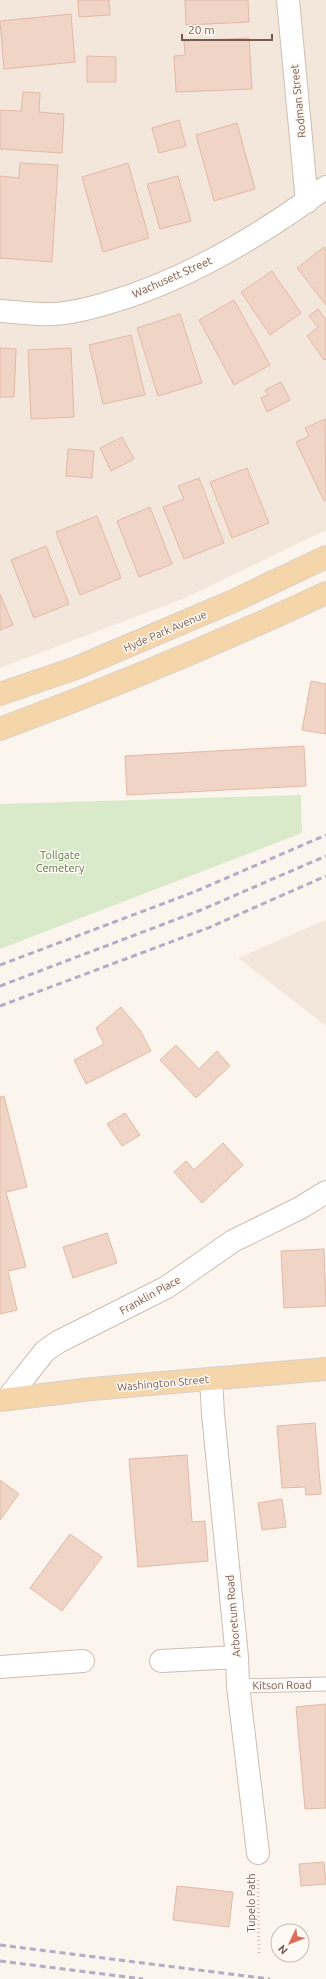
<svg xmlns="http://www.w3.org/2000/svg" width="326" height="1979" font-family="Ubuntu,sans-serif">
	<rect width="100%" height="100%" fill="#fcf5ed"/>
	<path fill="#f3e7db" d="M0 0H326V530L185 598 0 668Z
		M326 920V1026L238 958Z"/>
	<path fill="#d9eacb" d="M301 795 302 833 0 949V804Z"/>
	<path fill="#f0d4c6" stroke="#e2b9a7" d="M78 0H109L110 15 79 17Z
		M185 0H248L249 22 186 25Z
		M71 14 75 62 4 69 0 21Z
		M249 38 252 89 176 92 174 56 185 55 184 41Z
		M87 56 116 57V82H87Z
		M23 92 40 93 39 112 64 114 62 153 0 149V110L21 111Z
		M179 120 186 146 159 153 152 128Z
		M237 123 255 189 214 201 196 135Z
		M20 163 58 165 52 262 0 258V176L19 178Z
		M128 163 149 238 103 252 82 177Z
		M178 176 191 221 160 229 147 184Z
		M324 247 326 251V305L297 268Z
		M272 271 301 313 270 335 241 292Z
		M234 300 270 365 234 385 199 320Z
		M318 309 326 320V359L324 360 307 336 318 327 309 316Z
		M180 314 202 383 158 396 137 328Z
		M131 335 145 395 103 404 89 345Z
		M0 348 16 349 14 397H0Z
		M71 348 74 417 31 419 28 350Z
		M281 382 290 400 267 412 261 398 268 395 265 390Z
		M325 419 326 500 324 501 296 442 309 436 305 428Z
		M122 437 134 459 111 471 100 448Z
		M68 449 94 451 92 478 66 476Z
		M247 468 269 523 232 538 210 482Z
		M199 478 224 543 184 559 163 507 184 499 178 486Z
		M150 507 172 564 139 577 117 521Z
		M97 516 121 578 80 595 56 532Z
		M46 546 69 604 34 618 11 560Z
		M0 594 13 625 0 630Z
		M311 681 326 684V734L302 730Z
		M304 746 306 786 127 795 125 756Z
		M121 1007 140 1030 151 1051 86 1084 74 1060 104 1044 96 1028Z
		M176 1045 199 1069 217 1051 230 1066 196 1098 160 1060Z
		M4 1096 27 1187 6 1192 26 1267 8 1271 17 1310 0 1314V1097Z
		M125 1113 140 1135 122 1146 107 1124Z
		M223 1143 243 1165 202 1203 174 1172 186 1161 194 1170Z
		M107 1233 117 1263 73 1278 63 1247Z
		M324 1249 326 1306 284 1308 281 1251Z
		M315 1423 321 1494 306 1495 305 1487 282 1488 277 1426Z
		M187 1455 192 1522 205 1521 208 1561 138 1567 129 1459Z
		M0 1480 19 1494 0 1520Z
		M282 1499 286 1527 262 1530 258 1503Z
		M70 1534 102 1557 62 1611 30 1588Z
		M326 1704V1808L305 1809 296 1707Z
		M324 1862 326 1884 301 1886 299 1864Z
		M177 1886 233 1892 229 1927 173 1920Z"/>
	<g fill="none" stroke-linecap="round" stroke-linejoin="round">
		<defs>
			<path id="lane" d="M238 1686 326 1684"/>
			<path id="street" d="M288 0 307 202
				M0 311C18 312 37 315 54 314 72 313 91 308 108 303 187 280 260 236 326 187
				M211 1379 213 1414 237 1657 238 1686 258 1853
				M7 1399 45 1351 58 1342 167 1287 233 1241 300 1208 326 1192
				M161 1661 237 1657
				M0 1667 83 1661"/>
			<path id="primary" d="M0 694 76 668 231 602 326 557
				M0 729C110 688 219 643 326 593
				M0 1400 92 1389 326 1369"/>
		</defs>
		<use href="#lane" stroke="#cebdb2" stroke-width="15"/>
		<use href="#street" stroke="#cebdb2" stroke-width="24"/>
		<use href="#primary" stroke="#d9d1ce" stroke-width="24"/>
		<path stroke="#d5b7a8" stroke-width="2.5" stroke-dasharray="1 3" stroke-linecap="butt" d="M258 1880 259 1953"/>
		<use href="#lane" stroke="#fff" stroke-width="13"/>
		<use href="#street" stroke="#fff" stroke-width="22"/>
		<use href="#primary" stroke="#f5d5aa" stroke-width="22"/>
		<path stroke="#b7aac7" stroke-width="3" stroke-dasharray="6 4" stroke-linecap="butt" d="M0 965 194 892 326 835
			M0 986 201 910 326 856
			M0 1006 208 928 326 876
			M0 1945 270 1979
			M0 1961 143 1979"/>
	</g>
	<g text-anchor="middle" stroke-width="3" stroke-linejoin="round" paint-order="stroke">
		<g font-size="11" fill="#775b50" stroke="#fef9f3">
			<text transform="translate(298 101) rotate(-96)" y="4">Rodman Street</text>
			<text transform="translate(172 277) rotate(-24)" y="4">Wachusett Street</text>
			<text transform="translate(165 631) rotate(-23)" y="4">Hyde Park Avenue</text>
			<text transform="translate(150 1295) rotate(-29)" y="4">Franklin Place</text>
			<text transform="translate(163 1383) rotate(-5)" y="4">Washington Street</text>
			<text transform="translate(233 1616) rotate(-95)" y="4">Arboretum Road</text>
			<text transform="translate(282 1685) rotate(-1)" y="4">Kitson Road</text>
			<text transform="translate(251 1903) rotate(-90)" y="4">Tupelo Path</text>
		</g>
		<g font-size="11" fill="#5b7b48" stroke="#fef9f3">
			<text x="60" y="859">Tollgate<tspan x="60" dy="13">Cemetery</tspan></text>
		</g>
	</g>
	<g transform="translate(290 1943) rotate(227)"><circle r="19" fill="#fef9f3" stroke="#c8bab2"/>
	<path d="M0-3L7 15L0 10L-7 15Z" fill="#dd6f5a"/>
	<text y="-6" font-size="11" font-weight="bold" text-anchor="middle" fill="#775b50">N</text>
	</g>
	<path d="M182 34v6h90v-6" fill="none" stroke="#775b50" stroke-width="2"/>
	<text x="188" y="34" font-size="12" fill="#775b50" stroke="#fef9f3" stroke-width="3" paint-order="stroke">20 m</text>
</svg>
